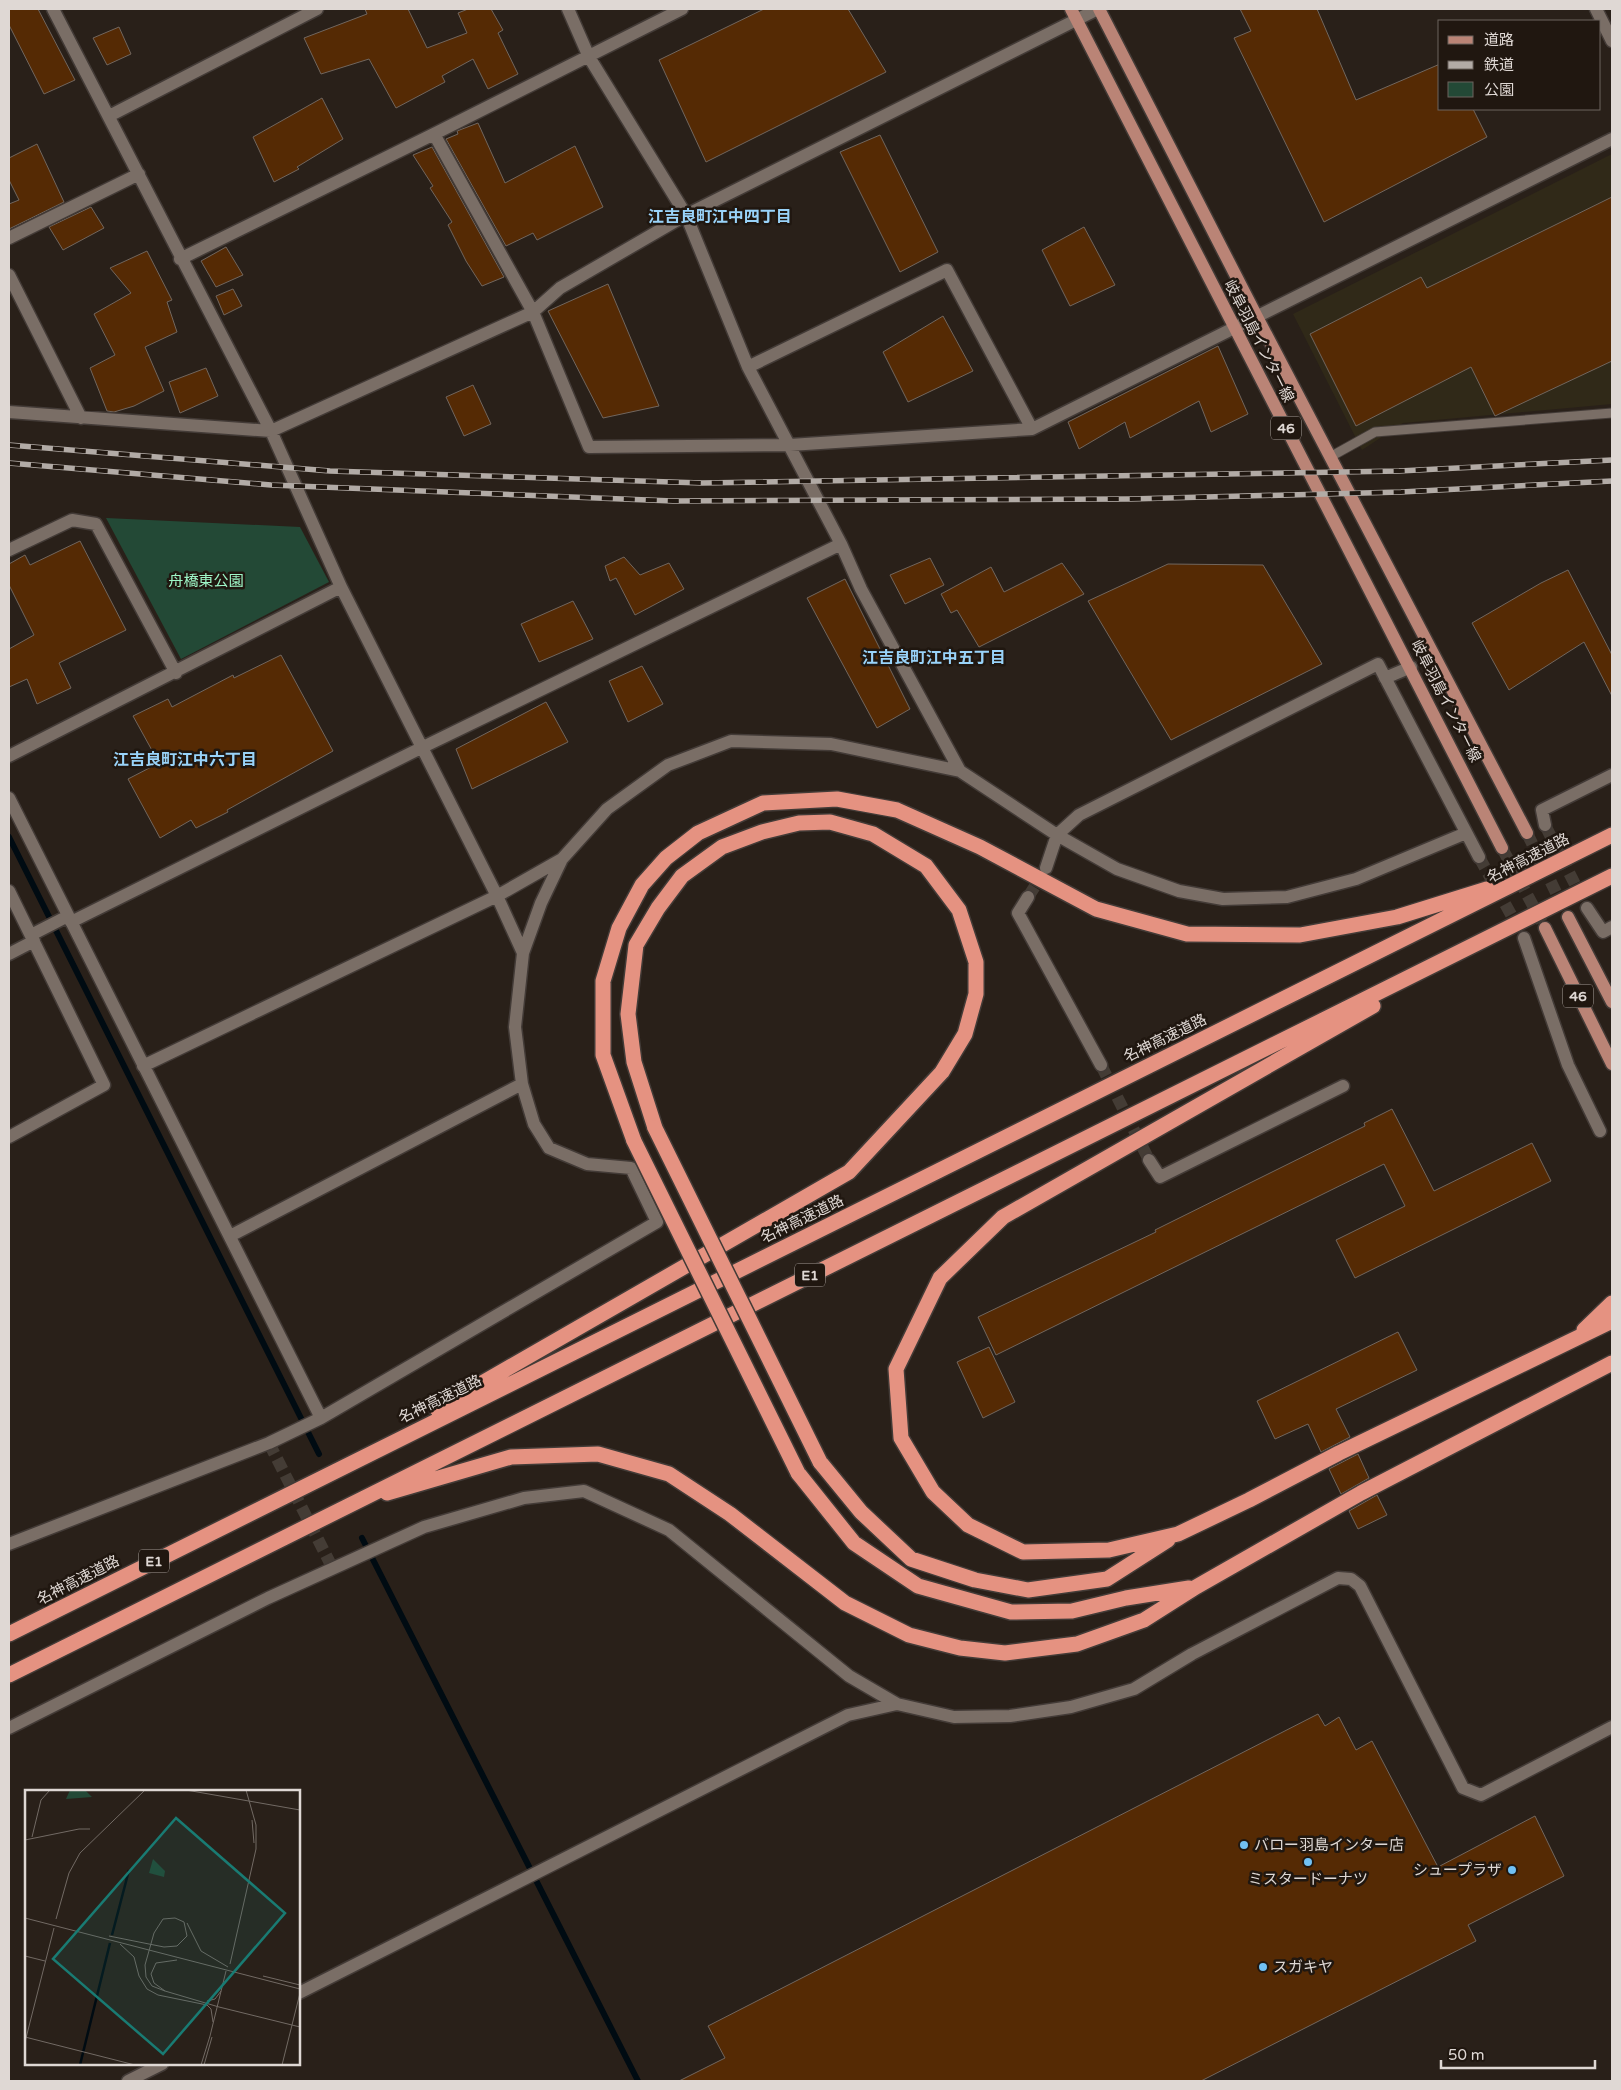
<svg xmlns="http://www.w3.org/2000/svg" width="1621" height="2090" font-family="'Varela Round','Noto Sans JP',sans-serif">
	<rect width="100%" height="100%" fill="#292019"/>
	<path fill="#302918" d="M1612 154V404L1403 423 1362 450 1293 314Z"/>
	<path fill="#234936" d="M106 518 300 527 329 582 181 659Z"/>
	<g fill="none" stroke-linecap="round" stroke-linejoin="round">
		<path stroke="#000b12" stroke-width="6" d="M9 837 319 1454
			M362 1538 638 2081"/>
	</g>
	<path fill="#552a04" stroke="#71665e" d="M9 9H38L75 80 44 94 9 25Z
		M365 9H408L427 48 467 33 458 13 468 9H491L503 30 498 33 518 74 488 89 473 59 442 76 445 82 396 108 369 59 321 74 304 38 367 14Z
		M764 9H848L886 72 706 162 659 60Z
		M1240 9H1317L1356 100 1440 64V109H1473L1487 137 1324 222 1234 38 1251 31Z
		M119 27 131 54 107 65 93 38Z
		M322 98 343 139 297 167 299 169 274 182 253 137Z
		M478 123 505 183 575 146 603 207 537 240 533 233 506 246 446 139 458 134 457 131Z
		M880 135 938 252 900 272 840 152Z
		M37 144 64 202 9 229V204L19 200 9 180V158Z
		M432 147 504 277 482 286 466 261 448 225 452 222 430 188 433 186 413 155Z
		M1612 197V361L1495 416 1471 367 1356 426 1310 334 1421 277 1427 288Z
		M91 207 104 228 63 250 49 227Z
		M1084 227 1115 285 1070 306 1042 250Z
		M226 247 243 275 216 287 201 261Z
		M147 251 172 300 167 302 177 332 145 347 164 391 134 406 114 412 107 411 90 368 115 355 94 314 131 293 110 268Z
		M608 284 659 406 603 418 548 311Z
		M233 289 242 306 224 315 216 296Z
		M943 316 973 371 908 402 883 352Z
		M1218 346 1248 414 1211 432 1199 401 1130 438 1125 422 1079 449 1068 422Z
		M206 368 218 396 180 413 169 382Z
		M473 385 491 424 464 436 446 397Z
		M80 541 126 630 59 663 71 688 37 704 27 679 9 687V649L34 635 9 585V564L25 555 30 565Z
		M624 557 640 575 669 563 684 589 635 615 616 578 610 581 605 566Z
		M930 558 944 585 905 604 890 575Z
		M1062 563 1084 594 979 647 957 610 951 613 941 594 991 567 1004 592Z
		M1168 564 1263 565 1322 664 1171 740 1088 601Z
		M1568 570 1612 655V696L1584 642 1509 690 1472 623 1541 583Z
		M845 579 910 709 877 728 807 598Z
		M573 601 593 639 539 662 521 624Z
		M281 655 333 751 227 810 228 812 196 828 191 820 160 838 128 779 159 763 133 716 168 699 172 707 233 675 234 678Z
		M642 666 663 704 628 722 609 681Z
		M546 702 568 742 472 789 456 749Z
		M1392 1109 1434 1191 1532 1143 1551 1181 1355 1278 1336 1240 1405 1206 1384 1164 996 1355 978 1317 1156 1232 1155 1230 1365 1126 1364 1123Z
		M1398 1332 1417 1370 1336 1409 1350 1437 1321 1452 1308 1424 1275 1439 1257 1401Z
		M989 1347 1015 1402 983 1418 957 1362Z
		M1358 1454 1369 1478 1341 1494 1329 1469Z
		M1377 1495 1387 1515 1358 1529 1349 1511Z
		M1318 1714 1325 1726 1339 1717 1356 1750 1372 1741 1438 1867 1535 1816 1564 1876 1468 1925 1476 1941 1201 2081H679L725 2058 708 2026Z"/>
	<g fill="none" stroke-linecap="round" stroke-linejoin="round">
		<path stroke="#443c35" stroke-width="12" stroke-dasharray="12 6" stroke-linecap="butt" d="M1545 825 1587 908
			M1479 857 1524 938
			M1028 897 1044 872
			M1101 1065 1149 1160
			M269 1443 333 1569"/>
		<path stroke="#443c35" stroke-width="12" stroke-dasharray="12 6" stroke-linecap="butt" d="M1527 833 1568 917
			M1502 848 1545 928"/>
		<defs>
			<path id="service" d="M1330 457 1375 432 1612 413"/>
			<path id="minor" d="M568 9 589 57 686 215 748 367 841 544 861 589 960 771
				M1596 9 1612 41
				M109 116 317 9
				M434 134 533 312 589 447 790 445 1032 429 1612 139
				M9 238 139 174
				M180 259 434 134 682 9
				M9 275 81 418
				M748 367 947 270 1032 429
				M9 412 271 431 533 312 560 288 686 215 1098 9
				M9 550 72 520 96 524 176 673
				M1385 678 1411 667
				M9 756 341 587
				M9 798 321 1418
				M1545 825 1542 810 1612 775
				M1046 868 1057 835 1079 815 1378 664 1479 857
				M9 891 104 1085 9 1137
				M1028 897 1018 913 1101 1065
				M1587 908 1603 932 1612 927
				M71 922 421 748 841 544
				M31 935 68 916
				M1524 938 1568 1065 1600 1131
				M523 953 541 903 562 859
				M9 954 34 941
				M143 1066 497 896 562 859 607 809 668 765 731 741 831 744 960 771 1057 835 1117 869 1179 891 1223 899 1287 897 1356 879 1466 833
				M1149 1160 1160 1177 1343 1086
				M230 1236 522 1084
				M9 1544 269 1443 321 1418 657 1222 631 1168 587 1164 549 1148 534 1124 522 1084 515 1027 523 953 497 896 341 587 271 431 53 9
				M9 1728 268 1598 424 1527 524 1498 584 1491 669 1530 849 1676 897 1704 954 1717 1010 1716 1071 1707 1134 1689 1192 1654 1338 1578 1351 1579 1360 1586 1463 1788 1481 1795 1612 1727
				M299 1993 848 1715 897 1704
				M128 2081 162 2064"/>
			<path id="primary" d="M1071 9 1502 848
				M1099 9 1256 315 1527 833
				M1568 917 1612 1002
				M1545 928 1612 1064"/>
			<path id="motorway" d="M1373 1006 1003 1217 940 1278 896 1369 901 1438 933 1492 968 1525 1023 1552 1109 1550 1178 1534 1249 1500 1339 1453 1612 1321
				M634 1141 603 1055V981L619 928 642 885 666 858 698 833 763 803 837 799 897 810 980 847 1096 909 1187 934 1300 935 1397 917 1487 889
				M1584 1330 1612 1303
				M437 1409 849 1172 942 1072 965 1034 976 994V962L959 910 926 866 873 834 830 822 799 823 762 832 722 847 682 876 658 908 636 945 628 1014 634 1062 655 1128
				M820 1462 861 1512 911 1559 975 1580 1028 1590 1107 1579 1168 1540
				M798 1473 854 1543 918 1586 1011 1612 1072 1611 1126 1598 1189 1588
				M387 1493 511 1457 598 1454 669 1474 730 1514 845 1603 909 1635 960 1648 1005 1653 1077 1644 1144 1620 1196 1587 1361 1493 1612 1363
				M9 1634 1612 835
				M9 1675 1612 876"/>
		</defs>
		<use href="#service" stroke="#433b37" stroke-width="11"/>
		<use href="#minor" stroke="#433b37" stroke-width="15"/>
		<use href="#primary" stroke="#433b37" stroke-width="15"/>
		<use href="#motorway" stroke="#433b37" stroke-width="18"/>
		<use href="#service" stroke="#7a6e66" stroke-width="9"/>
		<use href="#minor" stroke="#7a6e66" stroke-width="12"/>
		<use href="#primary" stroke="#ba8476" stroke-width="12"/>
		<use href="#motorway" stroke="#e59281" stroke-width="15"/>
		<defs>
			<path id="rail" d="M9 445 330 471 702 483 1399 471 1612 460
				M9 463 271 485 673 501 1130 499 1401 492 1612 481"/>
		</defs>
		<use href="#rail" stroke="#b2aba6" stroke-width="5.5"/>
		<use href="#rail" stroke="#201710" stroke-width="4" stroke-dasharray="11" stroke-linecap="butt"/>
		<defs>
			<path id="motorway-bridge" d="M655 1128 820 1462
				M634 1141 798 1473"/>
		</defs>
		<use href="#motorway-bridge" stroke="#433b37" stroke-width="18" stroke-linecap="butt"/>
		<use href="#motorway-bridge" stroke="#e59281" stroke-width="15"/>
	</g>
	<g fill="#71c1f4" stroke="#201710" stroke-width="2">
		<circle cx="1244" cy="1845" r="5"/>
		<circle cx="1308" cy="1862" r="5"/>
		<circle cx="1512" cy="1870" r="5"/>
		<circle cx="1263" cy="1967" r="5"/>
	</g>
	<g text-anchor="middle" stroke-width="5" stroke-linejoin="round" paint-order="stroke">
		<g fill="#201710" stroke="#a69e99" stroke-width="1">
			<rect x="1271" y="416.5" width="30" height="23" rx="4"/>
			<rect x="1563" y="984.5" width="30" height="23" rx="4"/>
			<rect x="795" y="1263.5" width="30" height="23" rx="4"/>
			<rect x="139" y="1549.5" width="30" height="23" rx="4"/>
		</g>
		<g font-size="14" font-weight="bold" fill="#dfd8d4">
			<text x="1286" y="433">46</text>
			<text x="1578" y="1001">46</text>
			<text x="810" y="1280">E1</text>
			<text x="154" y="1566">E1</text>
		</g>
		<g font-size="15" fill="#dfd8d4" stroke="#201710">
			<text transform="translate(1259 341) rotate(63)" y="5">岐阜羽島インター線</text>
			<text transform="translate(1446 701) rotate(63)" y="5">岐阜羽島インター線</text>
			<text transform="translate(1528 858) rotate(-27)" y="5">名神高速道路</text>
			<text transform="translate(1165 1038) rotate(-26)" y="5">名神高速道路</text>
			<text transform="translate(802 1219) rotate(-26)" y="5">名神高速道路</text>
			<text transform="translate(440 1399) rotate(-26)" y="5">名神高速道路</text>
			<text transform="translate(78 1580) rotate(-27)" y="5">名神高速道路</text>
		</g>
		<g font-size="15" fill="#9ef6c7" stroke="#201710">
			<text x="206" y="586">舟橋東公園</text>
		</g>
		<g font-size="15" fill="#dfd8d4" stroke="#201710" text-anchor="start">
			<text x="1254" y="1850">バロー羽島インター店</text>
			<text x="1502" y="1875" text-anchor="end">シュープラザ</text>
			<text x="1308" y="1884" text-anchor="middle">ミスタードーナツ</text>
			<text x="1273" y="1972">スガキヤ</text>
		</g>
		<g font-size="16" font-weight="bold" fill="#99d3f9" stroke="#201710">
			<text x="720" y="222">江吉良町江中四丁目</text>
			<text x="934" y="663">江吉良町江中五丁目</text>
			<text x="185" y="765">江吉良町江中六丁目</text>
		</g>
	</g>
	<g transform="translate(25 1790)">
		<rect width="275" height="275" fill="#292019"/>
		<path d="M45 0H60L67 7 41 9ZM128 69 140 81 139 87 124 83Z" fill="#234936"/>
		<path fill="none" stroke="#000b12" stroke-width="2.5" d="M87 145 104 80M55 275 85 153"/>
		<path fill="none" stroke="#726a64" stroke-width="1" d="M161 0 275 20M227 30 229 53M7 47 16 10 25 0M0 50 54 39H65M0 128 275 199M31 129 44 83 55 63 120 0M162 133 176 161 203 177M84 146 139 157 152 156 162 146 159 132 150 128 138 129 129 143 120 175 121 187 127 196 140 201M95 154 109 167 114 186 122 199 133 205 182 215M0 166 20 171M152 170 131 173 126 184 129 193 140 201 194 217M205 174 231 59V35L221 0M238 186 275 195M182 211 190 209 196 201M182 215 186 219 188 232M194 217 275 237M185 246 201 181M0 247 110 275M0 252 29 138M176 275 185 246M179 275 187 247M257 275 275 203"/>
		<path fill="#197b73" fill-opacity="0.15" stroke="#197b73" stroke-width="2.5" d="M151 28 260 123 138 264 28 169Z"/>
		<rect width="275" height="275" fill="none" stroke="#dfd8d4" stroke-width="2.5"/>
	</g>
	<rect width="1621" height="2090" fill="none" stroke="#dfd8d4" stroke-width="20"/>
	<rect x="1438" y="20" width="162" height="90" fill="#201710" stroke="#6c645e"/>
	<rect x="1448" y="36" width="25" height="8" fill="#ba8476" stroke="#6c645e"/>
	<text x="1484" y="45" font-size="15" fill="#dfd8d4">道路</text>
	<rect x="1448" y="61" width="25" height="8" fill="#b2aba6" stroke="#6c645e"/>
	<text x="1484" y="70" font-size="15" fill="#dfd8d4">鉄道</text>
	<rect x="1448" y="82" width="25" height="15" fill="#234936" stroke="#6c645e"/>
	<text x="1484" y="95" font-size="15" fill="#dfd8d4">公園</text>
	<path d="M1441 2060v8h154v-8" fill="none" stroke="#dfd8d4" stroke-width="2.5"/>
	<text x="1448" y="2060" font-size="15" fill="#dfd8d4" stroke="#201710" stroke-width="4" paint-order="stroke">50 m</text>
</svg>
